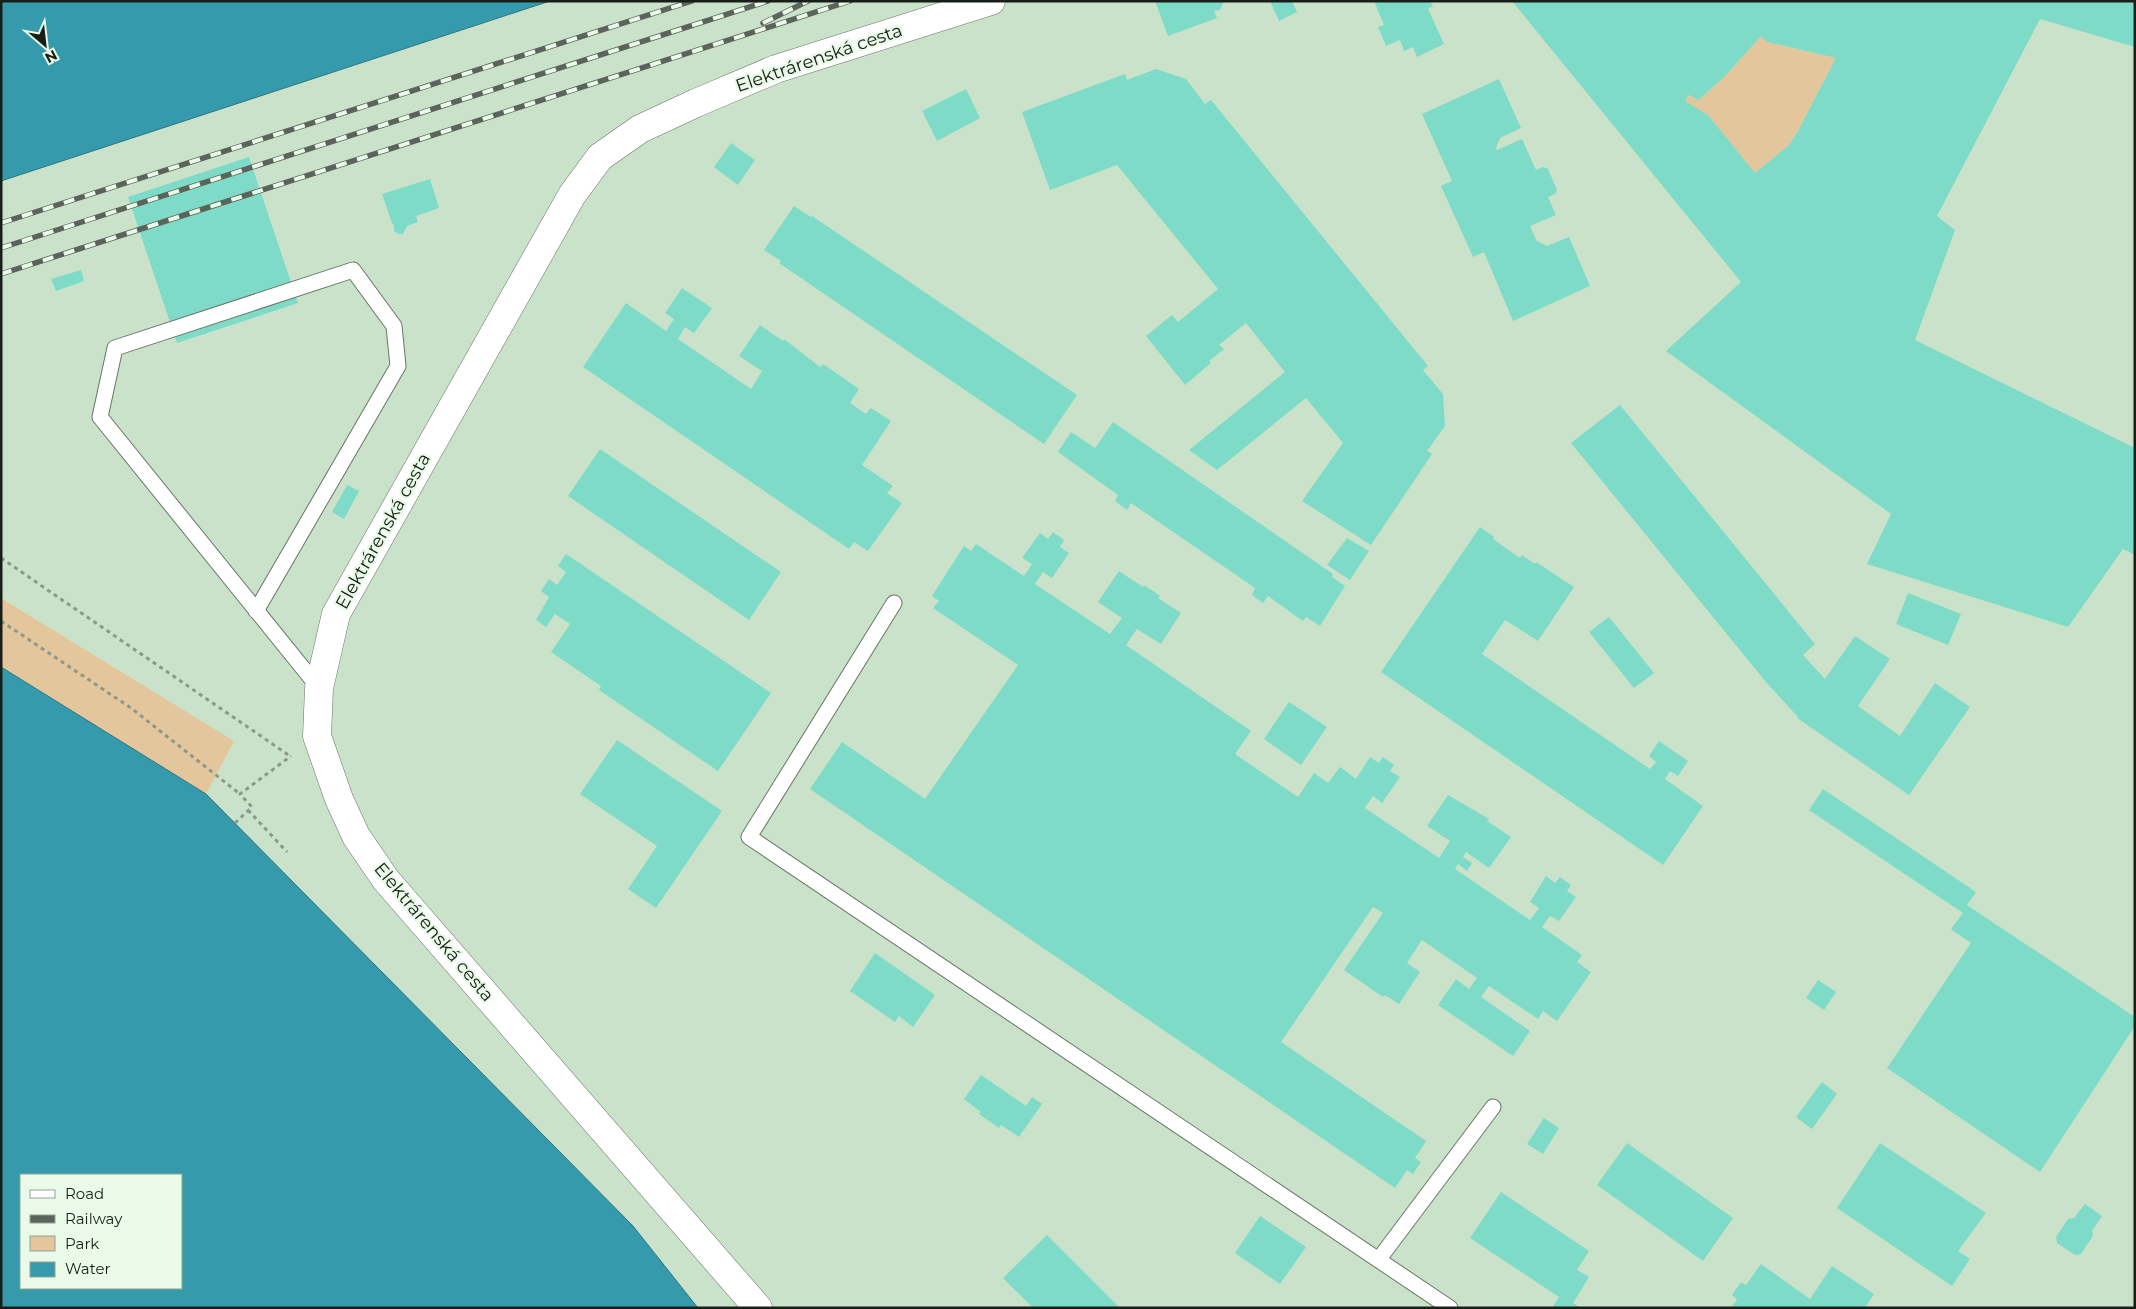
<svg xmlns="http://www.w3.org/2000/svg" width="2136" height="1309" font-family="Montserrat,sans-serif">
	<rect width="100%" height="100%" fill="#dceddb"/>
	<path fill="#cbe2ca" d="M550 1H2135V1308H698L633 1226 206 794 233 741 1 598V181Z"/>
	<path fill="#e3c69b" d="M1761 36 1767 42 1836 58 1798 131 1789 145 1755 173 1708 115 1685 101 1688 95 1699 100 1727 74Z
		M1 598 234 741 206 794 1 667Z"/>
	<path fill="#359aac" stroke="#2c7580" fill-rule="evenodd" d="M1 1H550L1 181Z
		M1 667 206 794 633 1226 698 1308H1ZM21 1175H181V1288H21Z"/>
	<path fill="#7edbc7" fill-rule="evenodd" d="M1155 1H1224L1220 10 1214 11 1217 18 1168 36Z
		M1270 1H1292L1297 12 1279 21Z
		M1374 1H1430L1433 6 1428 9 1444 44 1417 57 1413 47 1404 51 1400 40 1386 46 1378 27 1384 25Z
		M1512 1H2135V47L2040 19 1937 216 1955 230 1915 340 2135 448V555L2123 549 2068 627 1867 564 1891 514 1666 351 1741 282ZM1761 36 1767 42 1836 58 1798 131 1789 145 1755 173 1708 115 1685 101 1688 95 1699 100 1727 74Z
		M1156 69 1186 79 1205 104 1211 100 1428 366 1423 370 1443 394 1445 426 1427 451 1432 454 1371 545 1302 501 1343 443 1306 398 1217 470 1189 450 1285 372 1246 323 1219 345 1224 349 1209 361 1211 363 1185 385 1146 336 1172 315 1178 322 1218 289 1117 165 1050 190 1022 112 1125 74 1127 80Z
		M1499 79 1521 128 1500 138 1496 148 1497 150 1522 139 1536 170 1543 167 1548 169 1557 190 1555 194 1548 197 1556 215 1530 226 1537 241 1547 246 1569 237 1590 286 1513 321 1484 252 1473 257 1441 186 1452 181 1422 114Z
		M966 89 980 118 937 141 922 111Z
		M731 143 755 160 738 185 714 167Z
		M249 157 298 303 177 343 128 197Z
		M430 179 439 208 416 216 418 222 407 226 403 234H398L394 231V225L392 223 382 194Z
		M794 206 811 217 812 216 1077 395 1044 444 779 263 781 261 764 250Z
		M81 270 84 281 56 291 51 279Z
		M682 288 712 308 694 333 685 327 678 339 751 389 762 371 739 356 760 325 783 341 784 339 820 367 823 364 859 389 850 403 866 414 871 408 891 421 862 465 893 486 887 493 902 503 868 551 854 542 849 549 583 367 626 303 666 331 674 319 665 313Z
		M1620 405 1815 644 1803 655 1825 679 1855 636 1890 659 1858 706 1900 736 1935 683 1970 707 1909 795 1797 718 1798 717 1766 682 1571 443Z
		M1113 422 1333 574 1332 577 1345 586 1320 626 1306 617 1303 621 1268 596 1263 603 1252 595 1255 588 1131 503 1127 510 1115 501 1118 495 1058 452 1071 432 1095 448Z
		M600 449 781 572 749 620 568 496Z
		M347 485 359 491 344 519 332 512Z
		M1480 527 1494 537 1493 539 1520 558 1522 555 1535 564 1536 562 1574 587 1538 641 1505 620 1482 654 1650 769 1656 762 1649 756 1659 741 1688 761 1678 776 1670 771 1665 779 1703 806 1663 865 1381 672Z
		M1053 532 1064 540 1060 547 1069 553 1052 578 1043 572 1035 584 1110 634 1122 618 1098 602 1119 571 1143 587 1144 585 1160 596 1158 598 1181 613 1161 644 1137 629 1126 645 1251 731 1235 754 1298 797 1314 773 1328 783 1340 767 1356 779 1370 757 1379 763 1383 757 1394 765 1390 771 1400 777 1382 803 1373 796 1365 808 1439 858 1450 841 1427 826 1448 795 1489 819 1487 821 1511 837 1489 868 1466 852 1463 857 1472 863 1467 871 1458 864 1455 869 1530 920 1539 908 1530 902 1546 876 1555 883 1560 877 1571 885 1567 891 1576 897 1559 921 1550 916 1542 927 1582 955 1577 962 1591 972 1557 1021 1543 1011 1538 1019 1489 986 1481 997 1530 1031 1513 1056 1438 1005 1456 979 1469 989 1477 978 1422 940 1407 963 1420 972 1399 1004 1385 995 1383 997 1344 970 1383 913 1373 907 1281 1042 1426 1141 1415 1158 1421 1162 1413 1174 1407 1170 1395 1188 810 789 842 742 925 799 1018 665 933 608 939 601 932 596 964 546 971 551 976 544 1024 576 1032 564 1022 558 1040 533 1048 539Z
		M1347 538 1369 551 1350 580 1327 565Z
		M566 554 771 693 718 771 599 690 601 686 551 652 570 624 555 614 546 627 536 620 549 597 541 591 549 579 557 585 566 572 558 566Z
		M1908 593 1961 614 1948 645 1896 624Z
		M1609 617 1654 673 1634 688 1589 632Z
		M1289 702 1327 727 1301 765 1264 739Z
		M617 740 722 811 656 908 628 889 657 846 580 794Z
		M1823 789 1976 892 1967 905 2135 1017V1026L2040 1172 1887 1068 1971 943 1951 929 1963 913 1809 810Z
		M875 953 935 995 913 1027 899 1016 895 1022 850 991Z
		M1818 980 1836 992 1824 1010 1806 998Z
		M981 1075 1026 1106 1032 1097 1042 1104 1019 1137 1001 1125 999 1128 979 1114 981 1112 964 1099Z
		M1822 1082 1837 1094 1812 1129 1796 1117Z
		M1544 1118 1559 1128 1543 1154 1527 1144Z
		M1627 1143 1733 1218 1703 1261 1597 1185Z
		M1880 1143 1986 1213 1958 1251 1970 1259 1952 1286 1837 1208Z
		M1501 1192 1589 1251 1577 1270 1589 1277 1573 1303 1581 1308H1552L1559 1297 1470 1238Z
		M2085 1204 2102 1216 2092 1231 2093 1236 2081 1254 2075 1255 2057 1243 2056 1237 2068 1219 2074 1218Z
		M1260 1216 1306 1247 1280 1284 1235 1253Z
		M1047 1235 1120 1308H1033L1003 1278Z
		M1761 1264 1810 1299 1832 1266 1874 1294 1865 1308H1731L1737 1299 1732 1295 1741 1282 1746 1285Z"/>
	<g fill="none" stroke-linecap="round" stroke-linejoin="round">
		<defs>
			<path id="service" d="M894 603 749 837 1450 1308
				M256 611 398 366 394 326 353 270 115 348 100 417 319 688
				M1379 1259 1493 1107"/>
			<path id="minor" d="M758 1308 386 880 356 836 339 799 317 736 319 688 336 614 572 195 600 157 640 129 696 103 776 69 991 1"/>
		</defs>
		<use href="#service" stroke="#677666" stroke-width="17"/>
		<use href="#minor" stroke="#677666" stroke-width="29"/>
		<path stroke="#8c988b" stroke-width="3" stroke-dasharray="4 4" stroke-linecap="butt" d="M1 558 290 756
			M1 621 131 708 240 794
			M248 810 287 852
			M235 823 252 807 240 794 291 756"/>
		<use href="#service" stroke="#fff" stroke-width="15"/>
		<use href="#minor" stroke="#fff" stroke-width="28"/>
		<defs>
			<path id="rail" d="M763 23 808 1
				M1 223 692 1
				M1 248 768 1
				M1 274 850 1"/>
		</defs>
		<use href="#rail" stroke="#5a645a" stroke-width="5.5"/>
		<use href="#rail" stroke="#e9fae9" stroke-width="4" stroke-dasharray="11" stroke-linecap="butt"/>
	</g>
	<g text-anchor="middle" stroke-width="4.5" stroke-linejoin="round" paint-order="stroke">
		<g font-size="18" fill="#181e18" stroke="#e9fae9">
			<text transform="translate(819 58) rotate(-19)" y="6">Elektrárenská cesta</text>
			<text transform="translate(383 531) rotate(-61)" y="6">Elektrárenská cesta</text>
			<text transform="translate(434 932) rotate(50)" y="6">Elektrárenská cesta</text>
		</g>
	</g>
	<rect width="2136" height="1309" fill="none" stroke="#181e18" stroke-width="5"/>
	<rect x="20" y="1174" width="162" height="115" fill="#e9fae9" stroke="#95a295"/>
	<rect x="30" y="1190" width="25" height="8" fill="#ffffff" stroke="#95a295"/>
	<text x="65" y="1199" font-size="15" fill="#181e18">Road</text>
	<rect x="30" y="1215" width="25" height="8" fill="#5a645a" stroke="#95a295"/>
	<text x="65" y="1224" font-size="15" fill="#181e18">Railway</text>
	<rect x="30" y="1236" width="25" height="15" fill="#e3c69b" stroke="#95a295"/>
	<text x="65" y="1249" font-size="15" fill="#181e18">Park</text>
	<rect x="30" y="1262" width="25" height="15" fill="#359aac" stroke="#95a295"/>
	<text x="65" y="1274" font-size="15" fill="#181e18">Water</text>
	<g transform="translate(45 45) rotate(152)" stroke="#e9fae9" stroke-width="4" paint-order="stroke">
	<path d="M0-4L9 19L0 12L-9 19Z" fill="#181e18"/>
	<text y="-8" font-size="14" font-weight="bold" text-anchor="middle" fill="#181e18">N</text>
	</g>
</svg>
